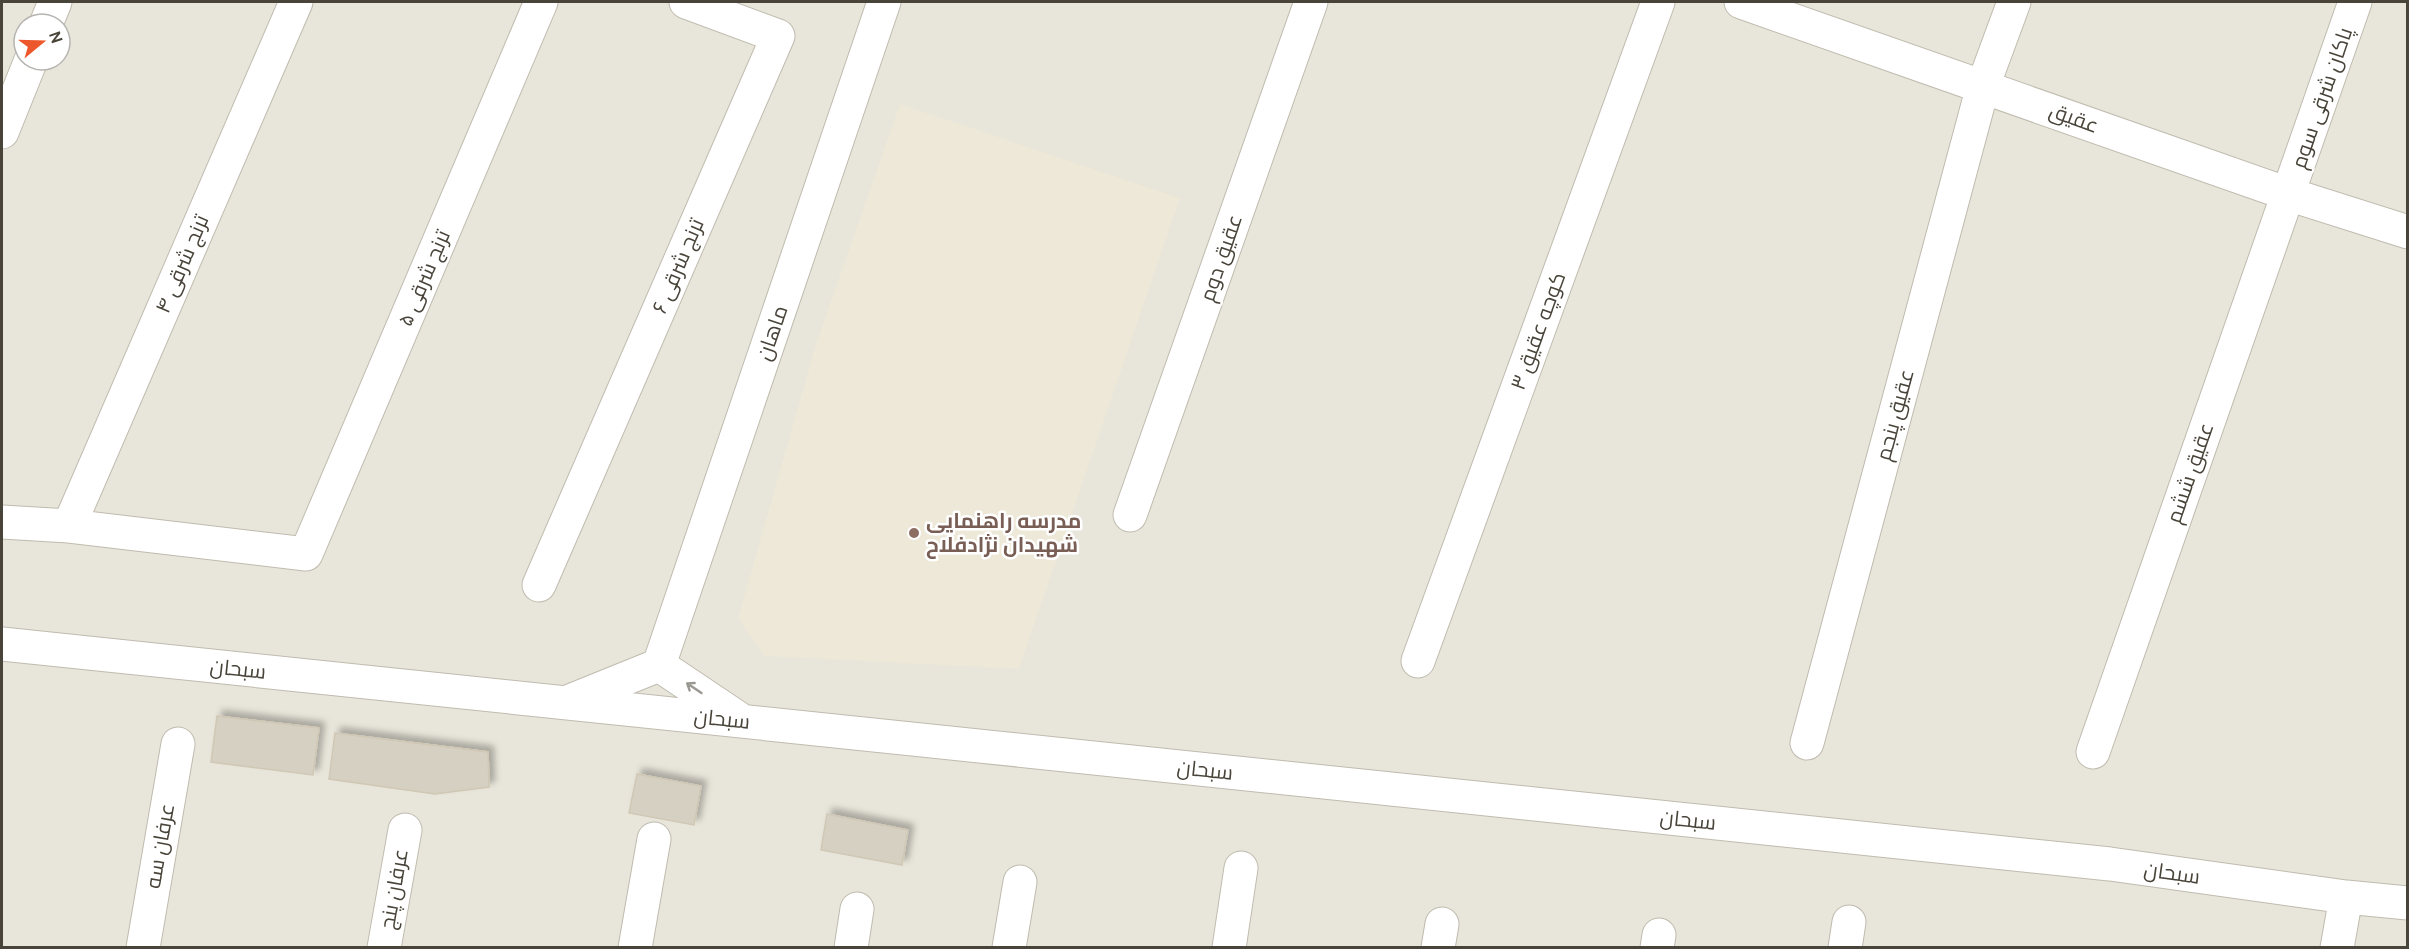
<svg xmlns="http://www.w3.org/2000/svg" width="2409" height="949" font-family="Cabin,Cairo,sans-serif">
	<defs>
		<filter id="shadow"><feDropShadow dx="5.5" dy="-5.5" stdDeviation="3" flood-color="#0004"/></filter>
	</defs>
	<rect width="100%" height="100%" fill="#f5f3ec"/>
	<path fill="#e8e5da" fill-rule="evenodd" d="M2 2H2407V947H2ZM24 24H60V60H24Z"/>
	<path fill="#ede8d7" d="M900 104 1180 198 1019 669 764 656 738 618 816 344Z"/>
	<path fill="#d6d0c2" stroke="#d0c8b5" stroke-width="1.5" filter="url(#shadow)" d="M217 716 319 728 313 775 211 762Z
		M335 733 488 752 489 787 435 794 329 779Z
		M637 774 701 786 694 825 629 813Z
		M827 814 908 830 902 865 821 850Z"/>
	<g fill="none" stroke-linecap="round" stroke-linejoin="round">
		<defs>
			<path id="minor" d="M1741 2 2288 194 2408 232
				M46 24 55 2
				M2 132 31 60
				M1130 515 1311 2
				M2 522 69 526 306 554 541 2
				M69 526 296 2
				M539 585 778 36 686 2
				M2 644 2110 864 2346 897 2408 903
				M1418 661 1658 2
				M659 665 884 2
				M570 701 659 665 738 718
				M1807 743 1983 86 2014 2
				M2093 752 2355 2
				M143 948 178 744
				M384 948 405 830
				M635 948 654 839
				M851 948 857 909
				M1009 948 1020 882
				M1229 948 1241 868
				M1438 948 1442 924
				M1657 948 1659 935
				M1845 948 1849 922
				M2337 948 2346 897"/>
		</defs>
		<use href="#minor" stroke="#c0bbaf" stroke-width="35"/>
		<use href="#minor" stroke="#fff" stroke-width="33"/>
	</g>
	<defs><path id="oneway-shaft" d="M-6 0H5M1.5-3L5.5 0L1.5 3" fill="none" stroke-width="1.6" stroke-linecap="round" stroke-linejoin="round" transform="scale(1.5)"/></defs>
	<use stroke="#9b9893" href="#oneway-shaft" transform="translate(694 688) rotate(-146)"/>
	<circle fill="#8d6e63" stroke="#fff" stroke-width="2" cx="914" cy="533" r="6"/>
	<g text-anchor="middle" stroke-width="5" stroke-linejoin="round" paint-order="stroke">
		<g font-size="21" fill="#49443a" stroke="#fff">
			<text transform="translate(2322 98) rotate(-71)" y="7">پاکان شرقی سوم</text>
			<text transform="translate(2074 118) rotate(20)" y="7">عقیق</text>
			<text transform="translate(1221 258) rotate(-71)" y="7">عقیق دوم</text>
			<text transform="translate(182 264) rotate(-67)" y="7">ترنج شرقی ۴</text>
			<text transform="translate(678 266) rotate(-67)" y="7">ترنج شرقی ۶</text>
			<text transform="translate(424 278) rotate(-67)" y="7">ترنج شرقی ۵</text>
			<text transform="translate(1538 331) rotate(-70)" y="7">کوچه عقیق ۳</text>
			<text transform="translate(772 333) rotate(-71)" y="7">ماهان</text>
			<text transform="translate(1895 415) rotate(-75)" y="7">عقیق پنجم</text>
			<text transform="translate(2190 473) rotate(-71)" y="7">عقیق ششم</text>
			<text transform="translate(238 669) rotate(6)" y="7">سبحان</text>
			<text transform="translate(722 719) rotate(6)" y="7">سبحان</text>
			<text transform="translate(1205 770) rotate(6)" y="7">سبحان</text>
			<text transform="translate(1688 820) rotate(6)" y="7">سبحان</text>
			<text transform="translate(160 846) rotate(-80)" y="7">عرفان سه</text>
			<text transform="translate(2172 873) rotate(8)" y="7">سبحان</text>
			<text transform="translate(394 889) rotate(-80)" y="7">عرفان پنج</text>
		</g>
		<g font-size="21" font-weight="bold" fill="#785e54" stroke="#fff" text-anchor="start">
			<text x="926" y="528">مدرسه راهنمایی<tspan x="926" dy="24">شهیدان نژادفلاح</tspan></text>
		</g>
	</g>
	<rect width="2409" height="949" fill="none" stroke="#49443a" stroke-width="6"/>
	<g transform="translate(42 42) rotate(71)"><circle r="28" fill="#ffffff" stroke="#b6b4b0" stroke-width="1.5"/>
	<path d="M0-4.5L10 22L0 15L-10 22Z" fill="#ec572b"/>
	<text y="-9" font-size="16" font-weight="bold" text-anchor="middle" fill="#49443a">N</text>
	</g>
</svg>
